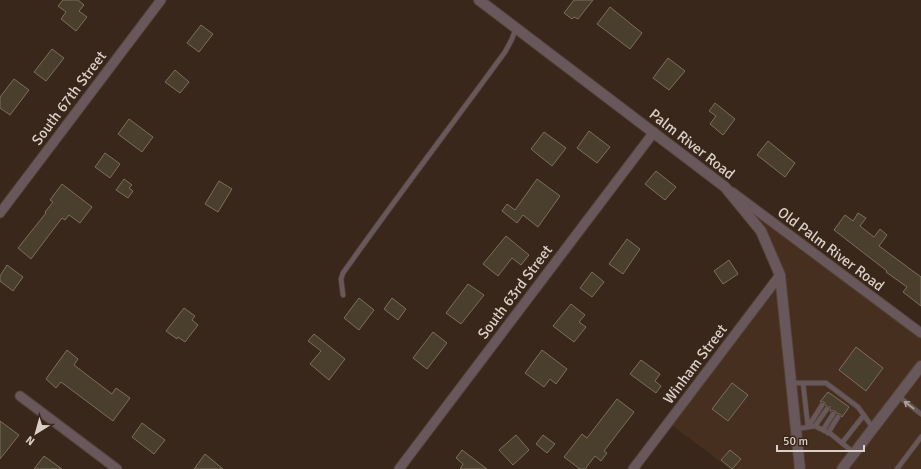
<svg xmlns="http://www.w3.org/2000/svg" width="921" height="469" font-family="Signika,sans-serif">
	<rect width="100%" height="100%" fill="#39271b"/>
	<path fill="#462f1e" d="M739 200 921 334V365L840 469H803L772 251Z
		M779 279 798 469H730L669 423Z
		M921 366V469H844Z"/>
	<path fill="#4a3e2c" stroke="#7c6f5c" d="M63 0H78L84 5 79 11 87 17 76 31 61 19 66 12 58 6Z
		M574 0H593L578 19 574 17 572 19 564 13Z
		M610 7 642 33 630 49 597 24Z
		M201 25 213 34 199 52 187 43Z
		M52 49 64 58 46 81 34 72Z
		M668 58 685 71 669 90 653 78Z
		M175 70 189 82 180 93 165 82Z
		M14 79 29 90 10 115 0 108V97Z
		M715 103 735 119 723 135 710 124 716 116 709 111Z
		M129 119 153 137 142 152 118 134Z
		M589 131 610 147 597 163 577 148Z
		M544 132 566 148 552 166 531 149Z
		M768 141 795 163 785 177 757 155Z
		M105 153 120 164 110 178 95 167Z
		M656 171 676 187 665 200 645 184Z
		M124 179 132 185 129 188 133 191 128 198 116 190Z
		M537 179 560 196 538 227 523 215 517 223 502 211 507 204 515 210Z
		M219 181 232 189 218 212 205 204Z
		M62 184 92 207 80 223 69 215 65 220 62 218 31 259 18 248 46 213 45 212 53 202 50 200Z
		M858 213 866 218 860 226 874 237 880 229 887 235 879 246 921 277V306L903 292 907 287 886 272 887 271 834 230 845 215 853 221Z
		M506 236 529 255 521 265 512 258 498 276 483 264Z
		M627 239 640 249 623 274 609 264Z
		M729 260 738 274 723 284 714 271Z
		M7 265 23 277 13 291 0 281V276Z
		M592 272 604 282 592 297 580 288Z
		M468 284 484 295 461 324 446 313Z
		M359 298 374 310 359 330 344 318Z
		M392 298 406 309 398 320 384 309Z
		M571 304 585 315 579 322 586 327 574 342 553 326Z
		M184 308 195 316 192 320 198 325 185 342 178 337 177 339 166 331Z
		M433 332 447 343 427 369 413 358Z
		M314 334 345 359 329 380 310 364 321 351 308 341Z
		M856 347 883 368 866 391 839 370Z
		M67 350 78 359 74 365 112 394 116 388 130 398 113 421 61 382 56 388 46 379Z
		M542 350 567 369 556 384 550 379 544 387 525 373Z
		M641 360 660 374 655 381 661 386 656 393 630 374Z
		M732 383 748 395 728 421 712 409Z
		M828 392 849 407 842 417 840 414H837L835 411H830V407L826 406 824 402H820Z
		M617 399 634 412 604 451 607 453 601 461 595 456 585 469H580L564 457 582 434 587 438Z
		M0 421 19 435 0 459Z
		M142 423 165 440 154 454 132 437Z
		M516 435 529 450 513 465 499 450Z
		M543 435 555 444 547 453 536 444Z
		M462 450 487 469H460L463 464 456 458Z
		M730 450 741 459 732 469 721 460Z
		M205 454 223 469H194Z
		M44 456 62 469H34Z"/>
	<g fill="none" stroke-linecap="round" stroke-linejoin="round">
		<defs>
			<path id="service" d="M343 295 341 279 343 273C396 198 451 126 505 52L512 39 516 28
				M791 383H826L858 407 873 428
				M803 383 808 427
				M898 396 921 414
				M815 426 827 409
				M808 427 822 405
				M796 429 815 426 831 434 854 453
				M823 430 833 414
				M828 433 838 417
				M842 443 864 415
				M897 469 921 437"/>
			<path id="minor" d="M732 192 921 333
				M0 213 161 0
				M20 396 117 469
				M399 469 654 132
				M633 469 780 275"/>
			<path id="tertiary" d="M479 0 725 187 761 231 780 275 800 469
				M842 469 921 366"/>
		</defs>
		<use href="#service" stroke="#534237" stroke-width="6"/>
		<use href="#minor" stroke="#534237" stroke-width="11"/>
		<use href="#tertiary" stroke="#534237" stroke-width="12"/>
		<use href="#service" stroke="#69585b" stroke-width="4.5"/>
		<use href="#minor" stroke="#69585b" stroke-width="9"/>
		<use href="#tertiary" stroke="#69585b" stroke-width="10"/>
	</g>
	<defs><path id="oneway-shaft" d="M-6 0H5M1.5-3L5.5 0L1.5 3" fill="none" stroke-width="1.6" stroke-linecap="round" stroke-linejoin="round"/></defs>
	<use stroke="#ada09c" href="#oneway-shaft" transform="translate(909 405) rotate(-143)"/>
	<g text-anchor="middle" stroke-width="4" stroke-linejoin="round" paint-order="stroke">
		<g font-size="15" fill="#dbd0c8" stroke="#39271b">
			<text transform="translate(69 98) rotate(-53)" y="5">South 67th Street</text>
			<text transform="translate(692 144) rotate(38)" y="5">Palm River Road</text>
			<text transform="translate(831 249) rotate(37)" y="5">Old Palm River Road</text>
			<text transform="translate(515 292) rotate(-53)" y="5">South 63rd Street</text>
			<text transform="translate(695 364) rotate(-53)" y="5">Winham Street</text>
		</g>
	</g>
	<g transform="translate(36 433) rotate(217)" stroke="#39271b" stroke-width="3" paint-order="stroke">
	<path d="M0-3L7 15L0 10L-7 15Z" fill="#dbd0c8"/>
	<text y="-6" font-size="11" font-weight="bold" text-anchor="middle" fill="#dbd0c8">N</text>
	</g>
	<path d="M777 445v6h87v-6" fill="none" stroke="#dbd0c8" stroke-width="2"/>
	<text x="783" y="445" font-size="12" fill="#dbd0c8" stroke="#39271b" stroke-width="3" paint-order="stroke">50 m</text>
</svg>
